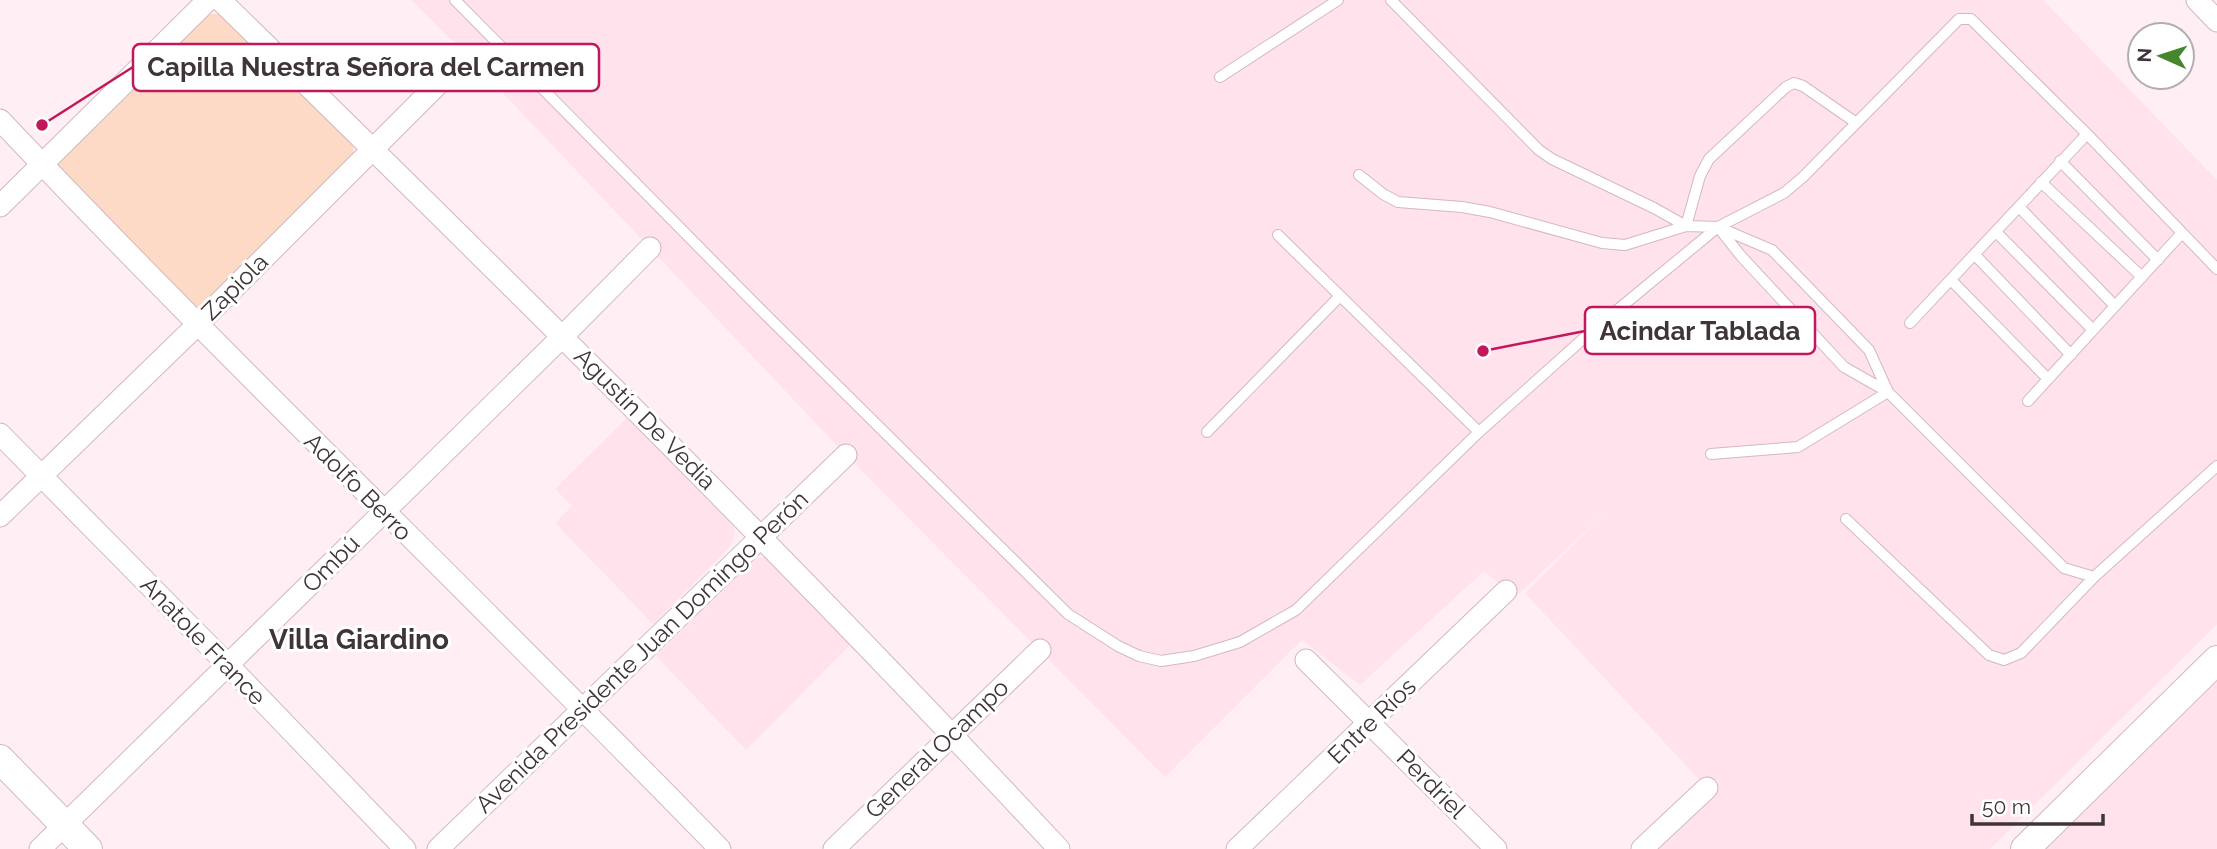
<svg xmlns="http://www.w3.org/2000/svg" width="2217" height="849" font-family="Raleway,sans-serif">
	<rect width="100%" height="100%" fill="#ffeef3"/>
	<path fill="#ffe2ec" d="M411 0H2043L2217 180V624L1990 849H1642L1707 788 1525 593 1610 509 1515 597 1484 571 1360 685 1302 640 1165 777 846 455 467 55Z
		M629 416 731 520 735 531 733 541 727 550 653 624 555 523 572 506 555 489Z
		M762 557 772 559 852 643 746 750 656 656 754 560Z
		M2217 677V849H2040Z"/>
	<path fill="#fcdac6" d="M203 14H220L353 144 354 156 200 307 188 305 53 163Z"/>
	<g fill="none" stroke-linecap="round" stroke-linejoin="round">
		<defs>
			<path id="lane" d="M455 0 761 310 1068 614 1118 646 1139 656 1161 661 1194 656 1240 642 1296 610 1479 432 1593 330 1718 227 1784 193 1803 177 1959 19H1971L2087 134 2217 269
				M1391 0 1539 150 1552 159 1654 208 1686 226 1718 227 1772 250 1869 350 1888 392 1844 367 1741 256 1718 227
				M1220 77 1338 0
				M2060 161 2158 260
				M1359 175 1383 194 1398 202 1462 207 1490 212 1602 243 1625 245 1686 226 1700 176 1709 159 1786 87 1794 83 1803 86 1855 122
				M2041 182 2142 277
				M2019 207 2115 306
				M1996 232 2093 330
				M1278 235 1479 432
				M1975 255 2071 355
				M1951 280 2048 379
				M1910 323 2087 134
				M2028 401 2182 233
				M1207 432 1340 296
				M1711 454 1798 447 1888 392 2064 568 2094 577 2217 466
				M1846 519 1989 655 2004 660 2021 653 2094 577"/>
			<path id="street" d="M220 0C505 278 788 558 1059 849
				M2197 0 2217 21
				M0 120C235 368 482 604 720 849
				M0 206 208 0
				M0 434 228 665 405 849
				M0 516 197 325 467 55
				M1306 660 1496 849
				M40 849 563 336 650 248
				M438 849 846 455
				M834 849 1040 650
				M1237 849 1506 591
				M1642 849 1707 788"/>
			<path id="secondary" d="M0 759 88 849
				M2025 849 2217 660"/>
		</defs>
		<use href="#lane" stroke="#d3b8c1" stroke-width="12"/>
		<use href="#street" stroke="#d3b8c1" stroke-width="23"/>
		<use href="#secondary" stroke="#d3b8c1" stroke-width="30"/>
		<use href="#lane" stroke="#fff" stroke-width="10"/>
		<use href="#street" stroke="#fff" stroke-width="21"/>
		<use href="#secondary" stroke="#fff" stroke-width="28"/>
	</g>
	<g text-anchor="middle" stroke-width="6" stroke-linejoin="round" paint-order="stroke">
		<g font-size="24" fill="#3f3438" stroke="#fff">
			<text transform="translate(235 287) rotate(-45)" y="8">Zapiola</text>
			<text transform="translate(645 419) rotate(45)" y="8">Agustín De Vedia</text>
			<text transform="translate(358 487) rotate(45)" y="8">Adolfo Berro</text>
			<text transform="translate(331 564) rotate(-45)" y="8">Ombú</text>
			<text transform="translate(203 641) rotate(46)" y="8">Anatole France</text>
			<text transform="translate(642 652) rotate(-44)" y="8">Avenida Presidente Juan Domingo Perón</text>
			<text transform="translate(1372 721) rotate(-44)" y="8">Entre Ríos</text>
			<text transform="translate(937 749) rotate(-44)" y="8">General Ocampo</text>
			<text transform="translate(1431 784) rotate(45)" y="8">Perdriel</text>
		</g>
		<g font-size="28" font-weight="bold" fill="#3f3438" stroke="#fff">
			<text x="359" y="649">Villa Giardino</text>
		</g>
	</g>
	<path fill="none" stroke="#c2185b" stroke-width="2.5" d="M42 125L133 67M1483 351L1585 331"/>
	<g fill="#c2185b" stroke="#fff" stroke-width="2.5">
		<circle cx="42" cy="125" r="7"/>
		<circle cx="1483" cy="351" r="7"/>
	</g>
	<g fill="#fff" stroke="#c2185b" stroke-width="2.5">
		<rect x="133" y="44" width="466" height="47" rx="7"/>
		<rect x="1585" y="307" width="230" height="47" rx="7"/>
	</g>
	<g font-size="26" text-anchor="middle" font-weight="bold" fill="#3f3438">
		<text x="366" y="76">Capilla Nuestra Señora del Carmen</text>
		<text x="1700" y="340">Acindar Tablada</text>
	</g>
	<g transform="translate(2161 56) rotate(273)"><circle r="33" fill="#ffffff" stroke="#b2aeaf" stroke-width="2"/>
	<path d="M0-5L12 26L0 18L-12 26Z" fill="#45882b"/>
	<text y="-10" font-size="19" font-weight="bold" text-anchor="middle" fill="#3f3438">N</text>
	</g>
	<path d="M1972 814v10h131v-10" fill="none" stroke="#3f3438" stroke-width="3.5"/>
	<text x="1982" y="814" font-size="21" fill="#3f3438" stroke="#ffffff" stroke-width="5" paint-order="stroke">50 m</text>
</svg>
